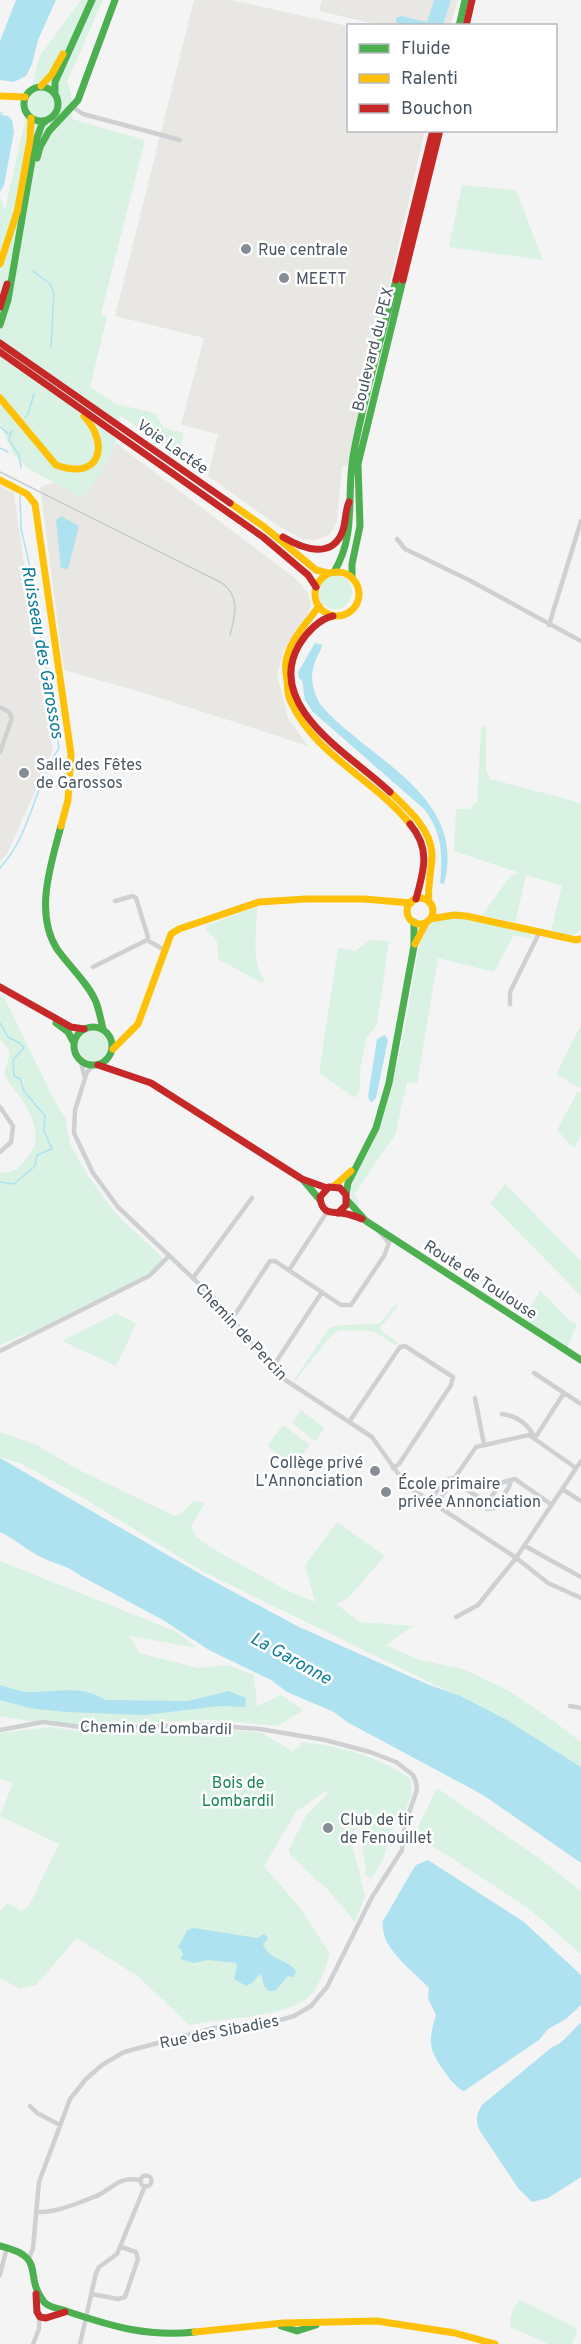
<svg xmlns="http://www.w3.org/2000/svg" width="581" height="2344" font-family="Overpass,sans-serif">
	<rect width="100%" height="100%" fill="#f4f4f4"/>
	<path fill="#e8e7e3" d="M194 0H231L348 26V130L425 131 347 466H342L337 522 329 535 315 540 301 539 274 523 208 476 218 434 181 425 204 338 115 316Z
		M322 0H458L450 25H380L319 11Z
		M116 443 295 578 308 593 311 605 306 618 284 650 277 675 288 718 308 746 151 695 64 670 40 487 106 466Z
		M0 486 14 493 41 682 53 751 7 854 0 861Z"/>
	<path fill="#d9f2e3" d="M81 0H103L67 82 71 93 72 119 145 140 101 314 107 317 90 387 116 404 155 413 164 428 184 433 178 455 121 416C115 425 118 435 115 444 109 465 95 481 82 498L27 468 13 453 0 424V197L5 210 39 57Z
		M462 185 516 190 543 260 449 247Z
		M318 592a17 17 0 1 1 34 0a17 17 0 1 1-34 0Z
		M484 726 486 728V770L490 779 581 803V930L572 936 551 931 562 886 526 875 515 923 482 915 511 875 520 873 454 851 456 809H469L477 802 481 728Z
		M257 907C257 931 250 962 265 981L262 983 218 959C218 940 219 942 206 930L208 925Z
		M466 919 529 932 533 939 514 935 494 972 438 958 417 1083 407 1082 395 1135 354 1194 359 1202 357 1209C340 1187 365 1163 373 1143 399 1080 407 1009 420 942 431 915 440 919 466 919Z
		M370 940 389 941 377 1024 366 1039 360 1070V1090L355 1098 319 1073 338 948 355 951Z
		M0 995 4 997 54 1100 65 1117 70 1144 88 1176 116 1214 162 1257 161 1262 145 1276 26 1335 25 1334 0 1345V1173C15 1172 17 1170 27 1158 51 1131 20 1098 4 1075L10 1052 0 1039Z
		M581 1025V1086L580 1088 556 1074Z
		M78 1046a15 15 0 1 1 30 0a15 15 0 1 1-30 0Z
		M578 1091 581 1093V1136L574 1148 557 1130Z
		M505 1184 581 1261V1296L490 1203Z
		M540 1290 570 1321 577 1324 567 1348 524 1320Z
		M395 1304 398 1306 379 1329 397 1342 396 1345 373 1331 339 1330 329 1338 296 1380H294L329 1328 341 1325 379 1324Z
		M117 1313 136 1324 116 1366 62 1341Z
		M301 1410 325 1428 315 1441 292 1423Z
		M283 1425 310 1445 294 1466 267 1446Z
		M0 1432 37 1445 75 1468 175 1516 182 1513 192 1502 201 1501 205 1504 191 1525 196 1537 212 1548 286 1590 315 1602 305 1565 337 1522 385 1556 348 1598 336 1604 360 1622 413 1626 386 1645 420 1660 466 1670 509 1691 555 1722 581 1742V1767L507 1720 204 1572 80 1496 22 1464 0 1457Z
		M0 1561 177 1632 197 1648 130 1636 139 1653 198 1668 228 1665 254 1675 257 1706 281 1695 303 1710 278 1726 208 1720 82 1725 29 1721 0 1716Z
		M51 1727 87 1733 220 1729 255 1732 262 1733 292 1751 299 1747 302 1742C340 1746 380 1757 411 1779L412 1795 401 1820H396L382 1862 371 1879 364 1874 366 1869 360 1832 366 1819 350 1836 365 1896 355 1922 330 1892 291 1856 289 1849 307 1814 328 1794 325 1791 296 1812 264 1866 301 1909 330 1954C325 1969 319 1989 306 1999 284 2017 218 2019 189 2025L139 1977 77 1938 36 1985 19 1989 0 1977V1911L8 1903 21 1911 29 1906 59 1844 0 1816 13 1783 0 1779V1733Z
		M437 1788 543 1861 581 1891V1954L528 1908 419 1837 418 1827Z
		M520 2300 576 2328 577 2332 572 2344H548L511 2327C508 2318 514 2306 520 2300Z"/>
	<path fill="#aee2f0" d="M16 0H56L38 40 32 64 26 76 14 82 0 80V41Z
		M434 0H451L443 25H405L396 22V18L401 16 427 22Z
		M0 115 8 116 12 120 14 132 4 185 0 192Z
		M61 516 79 526 68 569 61 568 56 520Z
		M315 643 322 645C321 651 317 656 315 662 309 677 313 691 320 704 366 759 468 794 444 884L440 883C443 854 442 832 424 809L313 712 305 700 302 680 299 679 298 672Z
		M385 1035 388 1040 376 1098 372 1102 370 1101 368 1096 377 1039Z
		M0 1458 204 1576 299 1627 427 1684 460 1696 507 1720 581 1767V1863L483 1795 347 1722 334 1712 287 1692 271 1680 209 1650 163 1620 81 1576C66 1564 53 1564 37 1555 24 1548 14 1538 0 1532Z
		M0 1685C9 1688 19 1691 28 1692 55 1693 81 1684 105 1700L188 1701 229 1691 246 1698 245 1707 219 1706 145 1715 66 1712 29 1708 0 1700Z
		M428 1860 524 1922 581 1975V2005L566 2019 548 2029 539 2040 464 2091C455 2089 434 2059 432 2049 429 2038 433 2025 436 2015L428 1998 429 1988C413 1970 379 1948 383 1921L412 1871 416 1865Z
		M194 1928 257 1938 264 1934 268 1938 263 1945C271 1961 286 1958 296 1971L294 1977 288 1976 275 1991H269L264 1986 261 1973 252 1983 246 1986 234 1979 237 1966 236 1963 208 1960 194 1963 180 1959 183 1955 181 1949 178 1948 187 1930Z
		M581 2023V2177L548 2198 532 2202 518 2188 480 2131C475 2120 476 2115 482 2105L552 2047C565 2043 570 2031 581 2023Z"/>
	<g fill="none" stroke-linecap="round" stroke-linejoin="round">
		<path stroke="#aee2f0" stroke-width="1.5" d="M0 116 2 112
			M33 271 50 284 54 293 51 347
			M25 417 28 414 34 394
			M0 427 9 434
			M12 430 9 440 19 455 21 468
			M0 448 8 452
			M0 868C32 833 34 785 59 748L29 563 21 528 20 495
			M0 1023 8 1037 20 1043 24 1048 13 1060 14 1076 20 1079 24 1091 45 1116 44 1131 52 1149 37 1155 35 1166 14 1184 0 1182"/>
		<path stroke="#ced0d2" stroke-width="4.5" d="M74 108 83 114 180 140
			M397 539 405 549 469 580 581 641
			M549 625 581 521
			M0 707 9 712 12 718 0 752
			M115 901 133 896 136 898 148 937 147 940
			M93 967 147 940 164 950
			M510 1004V992L539 933
			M81 1062 84 1075
			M93 1066 87 1072 75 1110 74 1133 93 1173 118 1207 217 1301 270 1365 284 1379 372 1437 407 1486 515 1557 548 1583 581 1598
			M0 1107 13 1126 11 1142 0 1152
			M289 1270 327 1212
			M193 1278 252 1198
			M230 1318 236 1313 270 1261H275L341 1305H351L384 1256 389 1243 377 1229
			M0 1351 149 1276 169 1256
			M272 1368 322 1292
			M534 1373 581 1404
			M475 1398 484 1444
			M502 1414C517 1416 528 1424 535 1438
			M349 1422 400 1347 405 1346 453 1377 451 1385 399 1464 393 1468
			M535 1438 564 1393
			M454 1478 455 1482 487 1503V1509L495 1508 509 1487 511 1480 501 1483 487 1503
			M511 1480 515 1479 552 1505
			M562 1489 581 1501
			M429 1502 445 1480 454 1478
			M435 1506 476 1447 529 1435 576 1468
			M525 1546 581 1577
			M456 1617 478 1605 516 1558 581 1461
			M570 1706 581 1708
			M0 1730 43 1722 88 1728 207 1725 260 1729 325 1740 370 1752 396 1762 413 1775 416 1782 417 1790 405 1824 402 1850 372 1897 327 1987 311 2006 294 2016 280 2020 214 2028 124 2052 102 2065 86 2079 70 2099 39 2182 33 2248 30 2256 27 2258
			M30 2106 37 2113 60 2125
			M140.5 2181a5.5 5.5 0 1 1 11 0a5.5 5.5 0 1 1-11 0Z
			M36 2212C56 2213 75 2204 94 2197 113 2190 116 2176 140 2180
			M0 2275 7 2247
			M92 2294 118 2299 125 2297 138 2259 136 2252 121 2247
			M33 2344 39 2329V2316
			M80 2344 96 2273 99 2267 117 2254 145 2186"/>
		<path stroke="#4caf50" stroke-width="7" d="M459 26 465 0
			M24 104a17 17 0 1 1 34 0a17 17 0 1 1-34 0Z
			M55 92V82L92 0
			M37 158 40 147 49 131 78 100 115 0
			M0 325 8 300 35 143 42 124 47 120
			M334 572C358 532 345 494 354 451 365 393 382 336 396 280
			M352 577V564L360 526 358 464 403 280
			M61 826C51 864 34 913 57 949 69 966 88 983 96 1002 99 1010 101 1020 103 1029
			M56 1023 68 1032 74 1043
			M74 1046a19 19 0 1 1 38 0a19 19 0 1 1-38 0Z
			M304 1181 320 1200
			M346 1195 348 1183 376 1128 389 1083 414 946V922
			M347 1200 366 1221 581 1360
			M0 2246C49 2258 22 2274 44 2302 49 2308 62 2309 69 2312 114 2327 148 2337 195 2332
			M281 2326 297 2331 316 2325"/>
		<path stroke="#ffc107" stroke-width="7" d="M41 86 52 74 63 54
			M0 96 25 97
			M17 213 30 140 31 118
			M0 264 18 209
			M0 398 56 465C99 481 111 446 84 416
			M0 480 27 494 35 504 71 754 68 800 61 826
			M230 503 263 526 316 570 328 573
			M315 594a22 22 0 1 1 44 0a22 22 0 1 1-44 0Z
			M319 606C308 622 292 637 287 657 284 665 286 672 287 680 288 687 287 696 291 702 315 755 375 780 410 824
			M390 792C407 808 431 829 432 854 432 870 427 886 429 902
			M407 911a13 13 0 1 1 26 0a13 13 0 1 1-26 0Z
			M430 919 454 915 466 916 576 940 580 939
			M415 944 426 923
			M113 1049 138 1024 171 934 179 929 259 902 306 899H364L411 903
			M334 1186 351 1171
			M195 2332 283 2323 377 2321 455 2333 495 2344"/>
		<path stroke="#c62828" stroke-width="7" d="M466 26 472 0
			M396 280 433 130
			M403 280 440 130
			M0 307 7 284
			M0 343 230 503
			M0 352 263 537 308 575 316 587
			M283 537C303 549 333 560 343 530 346 521 345 511 349 502
			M333 616C319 619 306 633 299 645 263 707 354 757 390 792
			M410 824C431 849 424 870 416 899
			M0 987 71 1027 84 1029
			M98 1065 151 1083 302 1179 327 1188
			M338 1213 346 1205V1195L340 1188 329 1187 320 1197C322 1216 332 1211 347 1214 352 1215 357 1217 362 1219
			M36 2294 37 2312 40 2317 46 2318 65 2312"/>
		<path stroke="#c9cacc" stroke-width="1.5" d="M0 472 222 583C241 597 235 616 230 635"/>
	</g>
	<g fill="#868d94" stroke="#fff" stroke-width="2">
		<circle cx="246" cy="249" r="6"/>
		<circle cx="284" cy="278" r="6"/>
		<circle cx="24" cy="773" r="6"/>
		<circle cx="375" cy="1471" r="6"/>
		<circle cx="386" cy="1492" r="6"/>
		<circle cx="328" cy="1828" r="6"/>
	</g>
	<g text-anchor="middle" stroke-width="5" stroke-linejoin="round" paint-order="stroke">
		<g font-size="16" fill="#4a5661" stroke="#fff" text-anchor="start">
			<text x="258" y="255">Rue centrale</text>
			<text x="296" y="284">MEETT</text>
			<text x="36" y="770">Salle des Fêtes<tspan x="36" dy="18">de Garossos</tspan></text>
			<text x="363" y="1468" text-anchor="end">Collège privé<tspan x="363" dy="18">L'Annonciation</tspan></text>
			<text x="398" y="1489">École primaire<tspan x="398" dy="18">privée Annonciation</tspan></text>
			<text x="340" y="1825">Club de tir<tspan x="340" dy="18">de Fenouillet</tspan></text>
		</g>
		<g font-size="16" fill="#4a5661" stroke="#fff">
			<text transform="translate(372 349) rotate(-76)" y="6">Boulevard du PEX</text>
			<text transform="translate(173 446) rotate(35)" y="6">Voie Lactée</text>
			<text transform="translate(481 1279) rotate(33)" y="6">Route de Toulouse</text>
			<text transform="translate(242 1331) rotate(47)" y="6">Chemin de Percin</text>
			<text transform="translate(156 1727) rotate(1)" y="6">Chemin de Lombardil</text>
			<text transform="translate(219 2031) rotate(-11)" y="6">Rue des Sibadies</text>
		</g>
		<g font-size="16" fill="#17864f" stroke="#fff">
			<text x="238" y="1788">Bois de<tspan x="238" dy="18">Lombardil</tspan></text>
		</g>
		<g font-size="18" font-style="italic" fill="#0c7c9b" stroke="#fff">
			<text transform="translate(43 652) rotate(80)" y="6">Ruisseau des Garossos</text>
			<text transform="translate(291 1658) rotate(29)" y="6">La Garonne</text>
		</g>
	</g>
	<rect x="347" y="24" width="210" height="108" fill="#ffffff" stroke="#b7bbc0" stroke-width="1.5"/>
	<rect x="359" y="44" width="30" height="9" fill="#4caf50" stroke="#b7bbc0" stroke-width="1.5"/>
	<text x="401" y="54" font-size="18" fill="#4a5661">Fluide</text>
	<rect x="359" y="74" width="30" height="9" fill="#ffc107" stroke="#b7bbc0" stroke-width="1.5"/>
	<text x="401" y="84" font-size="18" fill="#4a5661">Ralenti</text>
	<rect x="359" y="104" width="30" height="9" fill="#c62828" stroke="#b7bbc0" stroke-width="1.5"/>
	<text x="401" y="114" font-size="18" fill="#4a5661">Bouchon</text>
</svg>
